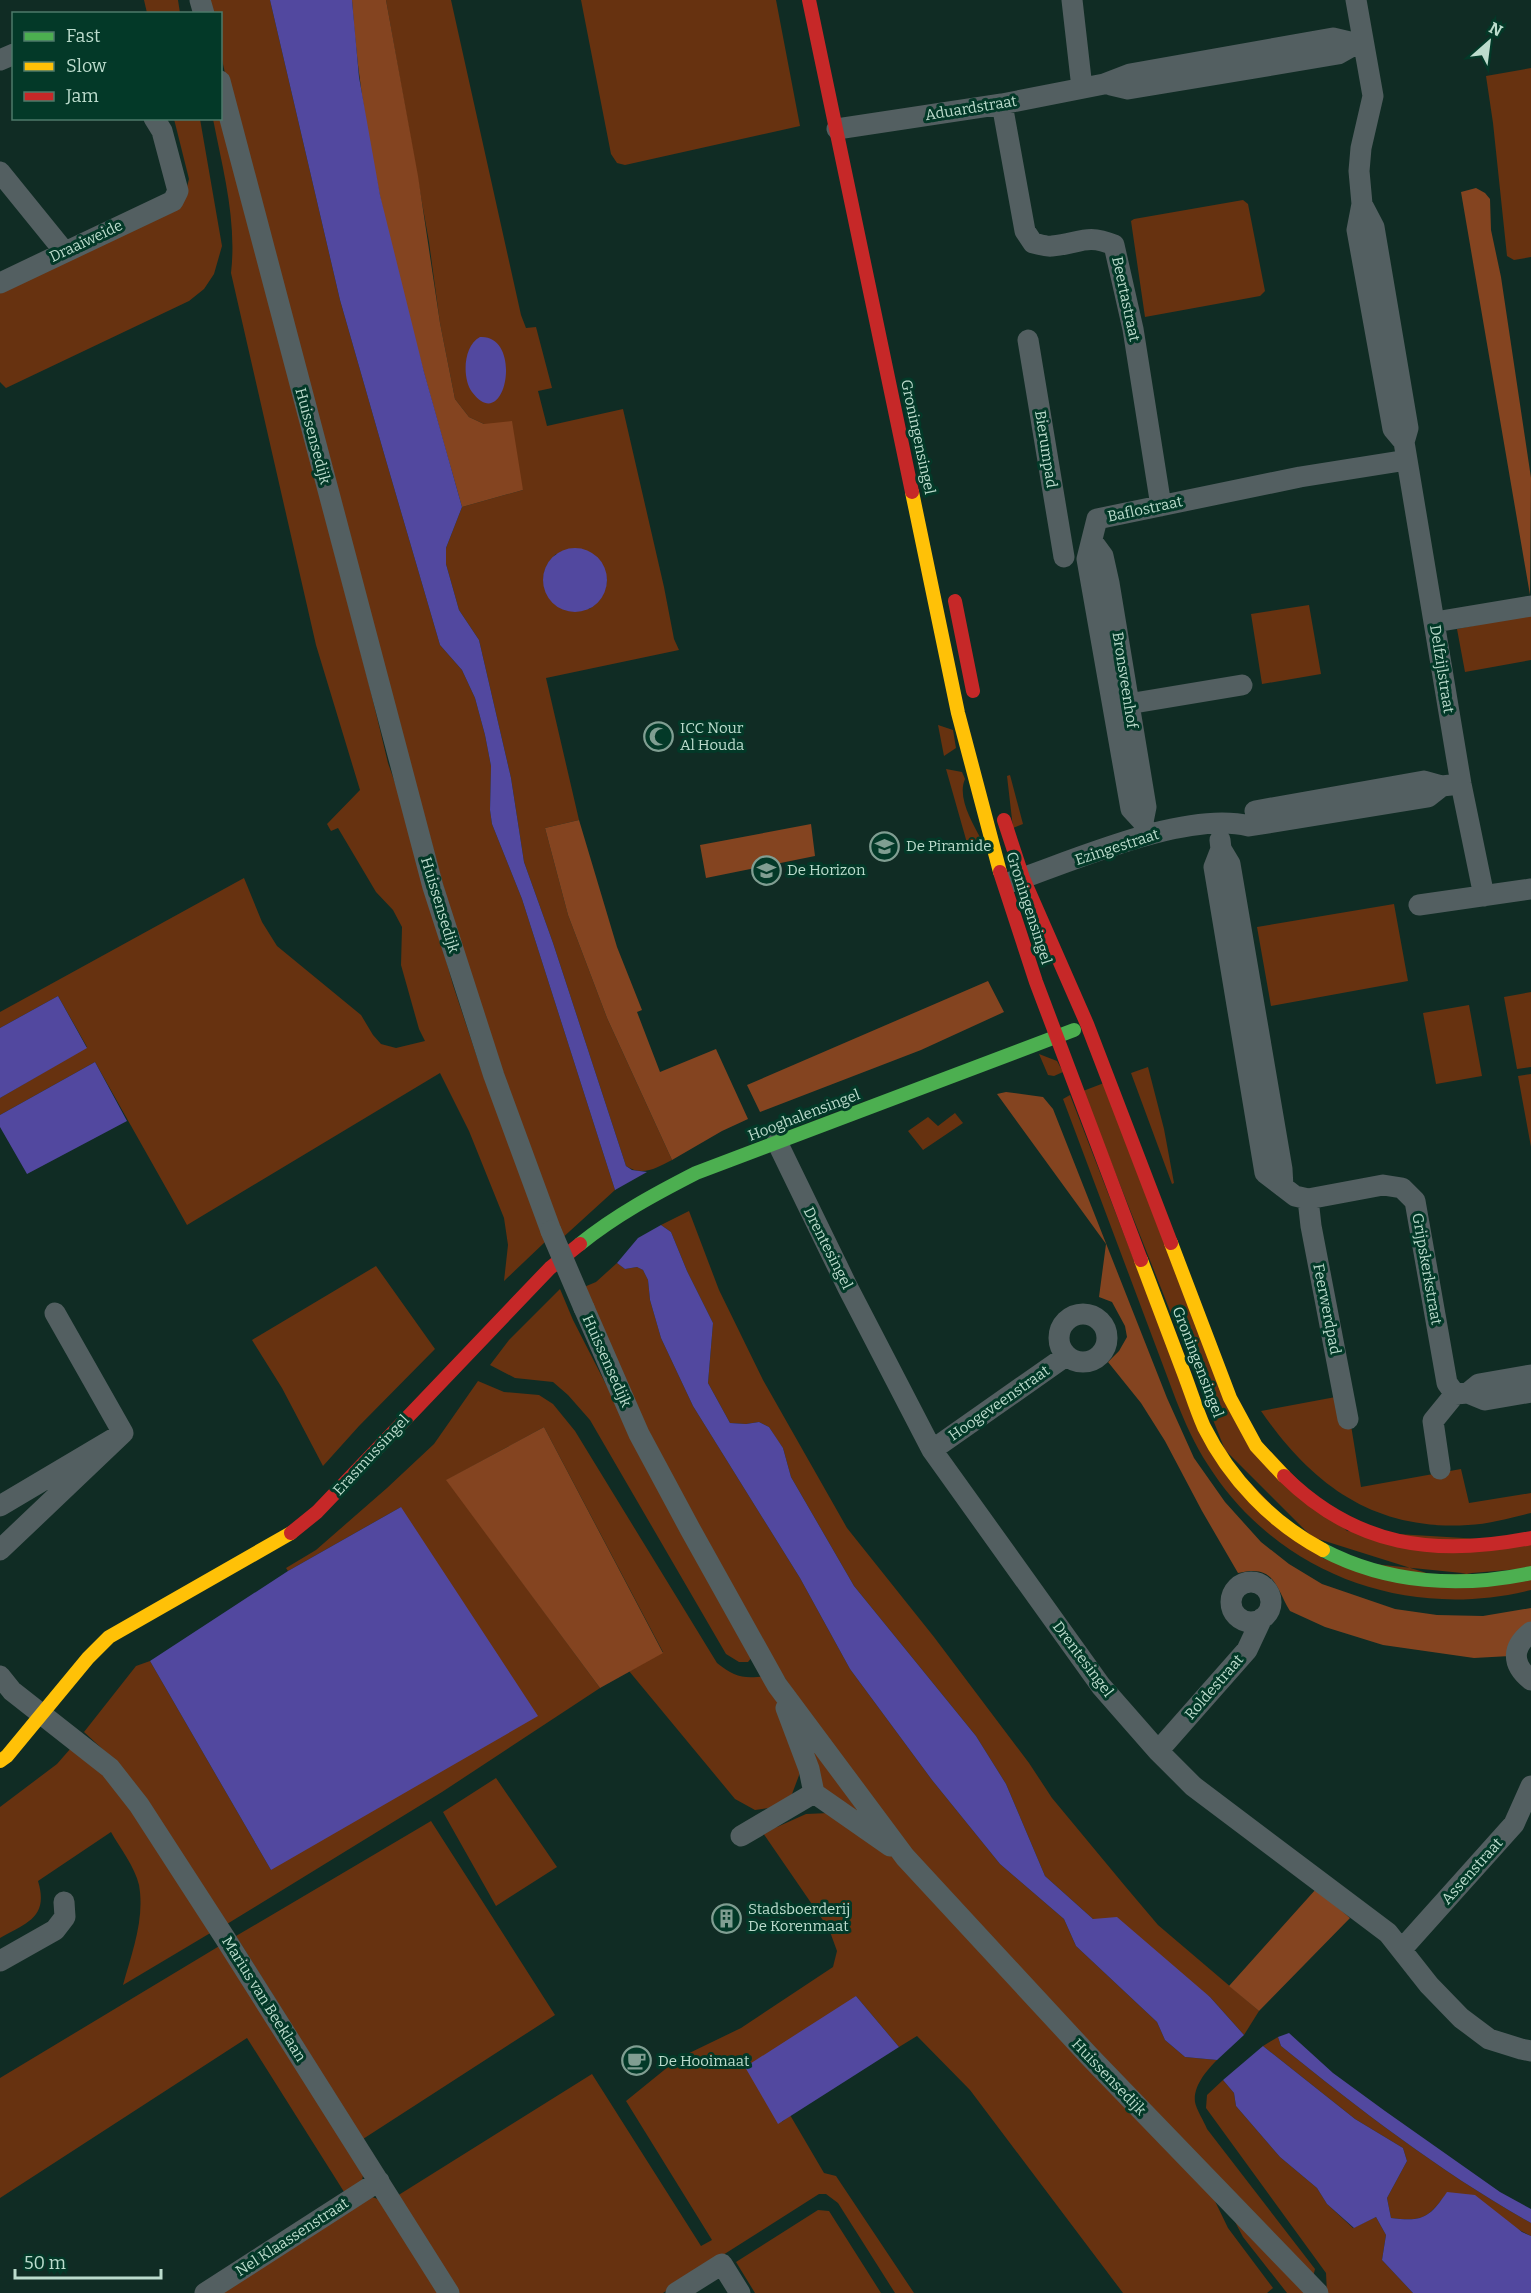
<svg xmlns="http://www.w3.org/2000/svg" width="1531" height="2293" font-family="Bitter,serif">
	<rect width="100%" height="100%" fill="#102c24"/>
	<path fill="#673210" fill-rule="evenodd" d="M144 0H178L180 13H147Z
		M207 0H270L340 300 385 457 440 645 462 670 475 698 485 735 491 766 490 810 492 824 522 899 615 1190 559 1241 472 992 232 105 221 55 220 14 210 13Z
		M386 0H451L521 315 526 328 536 327 552 388 538 391 547 426 623 409 664 587 674 639 679 650 546 678 579 820 545 828 568 915 607 1018 672 1160C656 1168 643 1177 626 1166L553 943 524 862 511 778 479 640 459 610 446 564V548L462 507 523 490 484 424 469 417 455 399 440 323 429 242ZM556 554 607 578C606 592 601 601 589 609L546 592C541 577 544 565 556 554Z
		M581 0H776L800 126 625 165 617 163 611 154Z
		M1531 68V257L1514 260 1507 256 1493 123 1486 76Z
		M220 118 368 680 388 763 400 797 453 985 477 1057 545 1242 504 1281 508 1245 504 1218 469 1131 440 1073 187 1225 95 1062 0 1115V1098L87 1047 58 996 0 1028V1012L244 878 262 922 277 946 361 1015 373 1035 381 1044 396 1048 425 1041 419 1029 401 965 402 927 393 910 376 892 338 828 331 831 327 824 360 790 316 645 231 273C237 221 223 170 213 119Z
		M174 119H200L222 246 214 274 204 289 189 301 6 388 0 382V289L187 187 189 179Z
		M1243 200 1248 204 1265 291 1260 296 1145 317 1131 221 1134 219Z
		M1309 605 1321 674 1262 684 1251 614Z
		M1531 614V660L1465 672 1457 629Z
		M938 725 953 730 956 748 944 756Z
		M946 769 962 772 965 779C957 797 972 822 981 839L967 843Z
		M1010 775 1023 824 1013 828 1007 776Z
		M1394 904 1408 981 1271 1006 1257 927Z
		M1531 992V1067L1517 1069 1504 997Z
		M1469 1005 1482 1076 1436 1084 1423 1013Z
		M1039 1054 1057 1061 1063 1072 1054 1076 1048 1075Z
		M1148 1067 1164 1129 1174 1183 1172 1184 1131 1073Z
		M1531 1074V1147L1518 1076Z
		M1104 1083 1227 1406 1347 1531 1531 1542V1568L1436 1576 1312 1537 1225 1450 1083 1091Z
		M1070 1095 1200 1431 1324 1559 1531 1580V1590C1407 1621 1278 1575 1208 1465 1195 1445 1185 1423 1176 1400L1063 1099Z
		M955 1113 963 1123 923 1150 908 1131 928 1117 938 1126Z
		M689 1211 719 1290 763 1380 847 1528 934 1637 1029 1763 1052 1798 1125 1886 1158 1925 1259 2011 1244 2035 1210 1997 1093 1919 1045 1876 1006 1784 976 1736 854 1586 791 1477 783 1448 776 1438 769 1427 759 1422 746 1424 730 1423 708 1383 713 1323 687 1271 671 1232 661 1225Z
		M617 1263 625 1269 637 1267 643 1270 648 1280 650 1300 661 1338 693 1406 800 1578 850 1669 932 1780 1000 1864 1064 1919 1076 1946 1157 2022 1165 2040 1185 2057 1217 2060C1207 2070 1193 2086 1195 2102 1196 2109 1204 2121 1207 2129L1315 2269 1313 2277 1024 1987 866 1797 765 1649 650 1445 584 1287 596 1282Z
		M376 1266 435 1349 359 1426 323 1466 282 1388 252 1340Z
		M560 1289 573 1320 682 1533 753 1656 748 1662H739L726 1654 590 1420 568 1395 553 1382 515 1378 490 1365 509 1340Z
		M478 1381 504 1392 539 1395 553 1404 575 1431 717 1663C734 1677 744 1679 765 1676L777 1693 801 1770 792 1794 775 1807 755 1810 735 1799 629 1671 663 1652 544 1427 447 1480 600 1688 442 1792 227 1924 110 1756 84 1732 136 1666 150 1661 271 1870 401 1507 288 1571 286 1568 316 1550 387 1488 434 1444Z
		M1341 1396 1350 1419 1361 1487 1461 1469 1469 1503 1531 1493V1513C1510 1518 1489 1524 1468 1525 1374 1531 1312 1485 1261 1411Z
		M795 1722 868 1825 818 1788Z
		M71 1748 103 1773 152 1838 212 1932 123 1985C132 1952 145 1919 139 1885 135 1867 120 1848 111 1832L38 1881C49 1917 27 1923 0 1938V1807L57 1764Z
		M496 1778 557 1867 496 1906 443 1812Z
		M829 1813 889 1853 1213 2197 1228 2228 1273 2288 1267 2293H1123L970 2090 917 2036 899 2047 856 1996 782 2122 790 2115 824 2173 836 2176 914 2293H895L838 2203 826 2194H819L663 2293H459L397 2196 592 2074 701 2246 712 2240 626 2101 679 2058 741 2028 833 1967 837 1951 829 1929 761 1830 777 1827 806 1814Z
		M431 1821 555 2015 363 2139 236 1936Z
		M221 1945 363 2175 362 2181 346 2195 247 2038 0 2198V2078Z
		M1278 2037 1281 2046C1360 2110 1442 2173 1531 2223V2236L1447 2193C1428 2218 1423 2222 1391 2218L1387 2198 1407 2161 1403 2148 1355 2119 1263 2046Z
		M1223 2080 1234 2093 1236 2106 1280 2157 1317 2188 1327 2204 1353 2228 1376 2217 1386 2235 1382 2260 1413 2293H1327L1326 2273 1206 2108 1207 2095Z
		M372 2197 381 2200 440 2293H220Z
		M818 2210 829 2211 881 2293H755L736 2262Z
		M1232 2216 1308 2293H1287L1243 2237Z"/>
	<path fill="#844420" d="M352 0H386L418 176 440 323 455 399 469 417 484 424 512 421 523 490 462 507C415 341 363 173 352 0Z
		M1476 188 1485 193 1490 199 1491 230 1501 277 1531 478 1530 595 1461 192Z
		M579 820 617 947 642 1010 637 1012 660 1072 716 1049 748 1119 722 1131 672 1160 607 1018 568 915 545 828Z
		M811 824 815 856 706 878 700 845Z
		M988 981 1004 1012 921 1050 760 1112 747 1085Z
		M1006 1092 1043 1097 1053 1109 1167 1398 1194 1458 1225 1502 1261 1542 1289 1564 1322 1584 1395 1609 1437 1615 1483 1616 1531 1608V1622L1510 1656 1474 1658 1383 1645 1325 1627 1290 1611C1275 1586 1275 1564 1238 1573L1202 1511 1165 1441 1141 1403 1108 1362 1119 1351 1127 1337 1125 1326 1112 1302 1099 1297 1106 1244 997 1094Z
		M544 1427 663 1653 600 1688 446 1480Z
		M1316 1889 1350 1918 1259 2011 1229 1986Z"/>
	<path fill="#52489f" d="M270 0H352L359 77 380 195 424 372 462 507 446 548V564L459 610 479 640 511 778 524 862 553 943 626 1166 632 1170 647 1172 615 1190 522 899 492 824 490 810 491 766 485 735 475 698 462 670 440 645 385 457 340 300Z
		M480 337C524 334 506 437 472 392 462 378 463 346 480 337Z
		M543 580a32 32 0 1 1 64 0a32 32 0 1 1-64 0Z
		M58 996 87 1048 0 1098V1028Z
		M95 1062 127 1121 27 1174 0 1127V1115Z
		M661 1225 671 1232 687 1271 713 1323 708 1383 730 1423 746 1424 759 1422 769 1427 783 1448 791 1477 854 1586 976 1736 1006 1784 1045 1876 1093 1919 1117 1917 1210 1997 1244 2035 1217 2060 1185 2057 1165 2040 1157 2022 1076 1946 1064 1919 1000 1864 932 1780 850 1669 800 1578 693 1406 661 1338 650 1300 648 1280 643 1270 637 1267 625 1269 617 1263 638 1238Z
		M401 1507 538 1716 271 1870 150 1661 288 1571Z
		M856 1996 899 2047 778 2124 745 2067Z
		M1289 2033 1333 2073 1385 2111 1500 2192 1531 2209V2223C1442 2173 1360 2110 1281 2046L1278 2037Z
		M1263 2046 1355 2119 1403 2148 1407 2161 1387 2198 1391 2218C1423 2222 1429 2218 1447 2192L1475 2195 1522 2232 1531 2236V2293H1413L1382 2260 1386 2235 1376 2217 1354 2228 1327 2204 1317 2188 1280 2157 1236 2106 1234 2093 1223 2080Z"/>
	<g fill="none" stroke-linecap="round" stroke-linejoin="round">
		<path stroke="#535f61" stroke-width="21" d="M200 0 204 14
			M1072 0 1082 88
			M1356 0 1373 96 1361 148 1359 171 1362 204 1357 230 1393 429 1404 442
			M0 60 14 54
			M220 81 433 887 494 1076 551 1231
			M1111 85 1128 89 1338 54 1361 41
			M1002 104 1025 231 1033 243C1039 244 1046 247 1052 246 1079 244 1086 233 1114 245L1133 329 1161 506
			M837 129 1002 104 1104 84 1130 74 1333 38 1354 43
			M0 172 64 251
			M1362 204 1374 227 1408 428 1404 442 1461 784 1484 896
			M0 283 173 201 178 191 162 131 154 118
			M1028 340 1064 557
			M1092 541 1103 556 1109 583 1146 807 1143 822
			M1435 622 1531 606
			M1128 704 1242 685
			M1255 811 1424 781 1442 786 1451 785
			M1147 835 1143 822 1131 809 1087 559 1097 519 1300 477 1407 460
			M1220 840 1221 849 1230 864 1282 1169 1283 1187
			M1221 849 1214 867 1265 1173 1295 1196 1308 1199 1383 1185 1402 1188 1415 1201 1447 1383 1455 1394 1433 1421 1440 1469
			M1011 882C1073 861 1186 810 1249 826L1428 797 1442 786
			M1419 905 1531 889
			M777 1142 848 1288 932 1450 1101 1686 1158 1751 1193 1786 1388 1933 1429 1985 1461 2018 1489 2039 1521 2049 1531 2051
			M1308 1199 1311 1226 1348 1419
			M584 1308 639 1434 690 1529 777 1685 905 1857 1091 2058 1318 2293
			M55 1313 123 1433
			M1059 1338a24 24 0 1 1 48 0a24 24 0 1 1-48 0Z
			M1468 1393 1479 1384 1531 1375
			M1455 1394 1468 1393 1485 1400 1531 1392
			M932 1450 1066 1356
			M0 1506 123 1433 0 1550
			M1231 1602a20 20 0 1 1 40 0a20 20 0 1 1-40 0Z
			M1531 1632C1512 1647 1511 1664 1531 1680
			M0 1676 12 1691 110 1768 139 1805 225 1938 449 2293
			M786 1708 809 1769 814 1793 890 1846
			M1158 1751 1247 1650 1262 1618
			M741 1836 814 1793
			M1402 1949 1514 1824 1531 1786
			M0 1961 55 1930 65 1917 64 1902
			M205 2293 379 2181
			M676 2293 722 2264 740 2293"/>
		<path stroke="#4caf50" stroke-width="14" d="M580 1244C616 1215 655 1194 696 1173L1074 1030
			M1323 1550C1388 1584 1461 1588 1531 1573"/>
		<path stroke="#ffc107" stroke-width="14" d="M912 492 958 713 1000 872
			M1171 1243 1230 1398 1256 1446 1284 1476
			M1141 1260C1155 1297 1169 1334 1183 1371 1190 1389 1196 1409 1204 1427 1230 1479 1272 1523 1323 1550
			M0 1761 7 1756 88 1658 109 1637 291 1533"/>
		<path stroke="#c62828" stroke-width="14" d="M809 0 912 492
			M955 601 973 691
			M1004 820 1023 878 1087 1024 1171 1243
			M1000 872 1036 982 1141 1260
			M1284 1476C1356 1547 1435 1557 1531 1538
			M291 1533 317 1512 550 1268 580 1244"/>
		<path stroke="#535f61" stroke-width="21" d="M551 1231 584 1308"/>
	</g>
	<defs>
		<symbol id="mosque-ring" viewBox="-11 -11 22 22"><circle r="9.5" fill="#033928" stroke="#809e92" stroke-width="1.5"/><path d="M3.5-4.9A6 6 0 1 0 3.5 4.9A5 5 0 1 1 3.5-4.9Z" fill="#809e92"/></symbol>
		<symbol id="school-ring" viewBox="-11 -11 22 22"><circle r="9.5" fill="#033928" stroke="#809e92" stroke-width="1.5"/><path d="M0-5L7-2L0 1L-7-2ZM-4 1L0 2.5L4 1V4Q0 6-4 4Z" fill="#809e92"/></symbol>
		<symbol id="building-ring" viewBox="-11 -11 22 22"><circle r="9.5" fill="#033928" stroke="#809e92" stroke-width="1.5"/><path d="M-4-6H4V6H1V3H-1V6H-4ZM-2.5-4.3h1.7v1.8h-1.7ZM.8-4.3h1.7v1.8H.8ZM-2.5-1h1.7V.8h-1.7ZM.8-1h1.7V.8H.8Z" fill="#809e92"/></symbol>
		<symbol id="cafe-ring" viewBox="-11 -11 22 22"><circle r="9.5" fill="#033928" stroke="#809e92" stroke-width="1.5"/><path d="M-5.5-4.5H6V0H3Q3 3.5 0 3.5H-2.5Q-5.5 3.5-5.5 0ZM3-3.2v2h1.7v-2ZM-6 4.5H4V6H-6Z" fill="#809e92"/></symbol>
	</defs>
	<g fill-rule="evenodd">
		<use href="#mosque-ring" x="642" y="720" width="33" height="33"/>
		<use href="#school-ring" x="868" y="830" width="33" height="33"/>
		<use href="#school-ring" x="750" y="854" width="33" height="33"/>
		<use href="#building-ring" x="710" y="1902" width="33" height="33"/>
		<use href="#cafe-ring" x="620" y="2044" width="33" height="33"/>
	</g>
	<g text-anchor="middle" stroke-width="6" stroke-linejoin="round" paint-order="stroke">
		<g font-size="15" fill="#bcdccd" stroke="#033928">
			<text transform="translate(971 108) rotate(-9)" y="5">Aduardstraat</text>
			<text transform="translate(86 241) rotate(-25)" y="5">Draaiweide</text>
			<text transform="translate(1126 299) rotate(78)" y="5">Beertastraat</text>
			<text transform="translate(313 436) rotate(75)" y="5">Huissensedijk</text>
			<text transform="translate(918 437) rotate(78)" y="5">Groningensingel</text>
			<text transform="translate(1046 449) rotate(81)" y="5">Bierumpad</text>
			<text transform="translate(1145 509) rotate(-12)" y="5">Baflostraat</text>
			<text transform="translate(1442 669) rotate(81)" y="5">Delfzijlstraat</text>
			<text transform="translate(1125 680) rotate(81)" y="5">Bronsveenhof</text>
			<text transform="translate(1117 847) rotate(-18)" y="5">Ezingestraat</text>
			<text transform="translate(440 905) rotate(73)" y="5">Huissensedijk</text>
			<text transform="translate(1029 908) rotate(72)" y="5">Groningensingel</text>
			<text transform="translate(804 1115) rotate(-21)" y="5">Hooghalensingel</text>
			<text transform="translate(828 1248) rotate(63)" y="5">Drentesingel</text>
			<text transform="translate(1427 1269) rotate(80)" y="5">Grijpskerkstraat</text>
			<text transform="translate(1327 1309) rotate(79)" y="5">Feerwerdpad</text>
			<text transform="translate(607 1361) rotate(66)" y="5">Huissensedijk</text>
			<text transform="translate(1198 1362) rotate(69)" y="5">Groningensingel</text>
			<text transform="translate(999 1403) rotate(-35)" y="5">Hoogeveenstraat</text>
			<text transform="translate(371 1455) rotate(-47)" y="5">Erasmussingel</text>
			<text transform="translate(1083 1659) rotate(53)" y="5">Drentesingel</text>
			<text transform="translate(1214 1687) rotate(-49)" y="5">Roldestraat</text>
			<text transform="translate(1472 1871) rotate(-48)" y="5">Assenstraat</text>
			<text transform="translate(264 1999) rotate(58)" y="5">Marius van Beeklaan</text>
			<text transform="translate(1109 2077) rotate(46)" y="5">Huissensedijk</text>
			<text transform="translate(292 2237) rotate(-33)" y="5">Nel Klaassenstraat</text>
		</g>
		<g font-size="15" fill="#bcdccd" stroke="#033928" text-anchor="start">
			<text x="680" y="733">ICC Nour<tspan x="680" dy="17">Al Houda</tspan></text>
			<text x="906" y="851">De Piramide</text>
			<text x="787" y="875">De Horizon</text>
			<text x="748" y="1914">Stadsboerderij<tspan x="748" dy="17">De Korenmaat</tspan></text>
			<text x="658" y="2066">De Hooimaat</text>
		</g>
	</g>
	<rect x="12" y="12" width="210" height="108" fill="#033928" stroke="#4d7a6a" stroke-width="1.5"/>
	<rect x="24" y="32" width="30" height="9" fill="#4caf50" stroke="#4d7a6a" stroke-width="1.5"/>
	<text x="66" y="42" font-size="18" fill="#bcdccd">Fast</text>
	<rect x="24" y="62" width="30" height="9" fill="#ffc107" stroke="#4d7a6a" stroke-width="1.5"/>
	<text x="66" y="72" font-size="18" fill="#bcdccd">Slow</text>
	<rect x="24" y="92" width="30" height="9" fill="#c62828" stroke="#4d7a6a" stroke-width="1.5"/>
	<text x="66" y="102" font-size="18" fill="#bcdccd">Jam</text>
	<g transform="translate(1489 42) rotate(28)" stroke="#033928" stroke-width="4.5" paint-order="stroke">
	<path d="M0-4.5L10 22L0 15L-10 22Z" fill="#bcdccd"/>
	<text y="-9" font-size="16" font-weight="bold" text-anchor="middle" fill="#bcdccd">N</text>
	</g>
	<path d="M15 2269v9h146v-9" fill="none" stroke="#bcdccd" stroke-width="3"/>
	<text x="24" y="2269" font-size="18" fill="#bcdccd" stroke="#033928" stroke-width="4.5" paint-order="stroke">50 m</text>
</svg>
